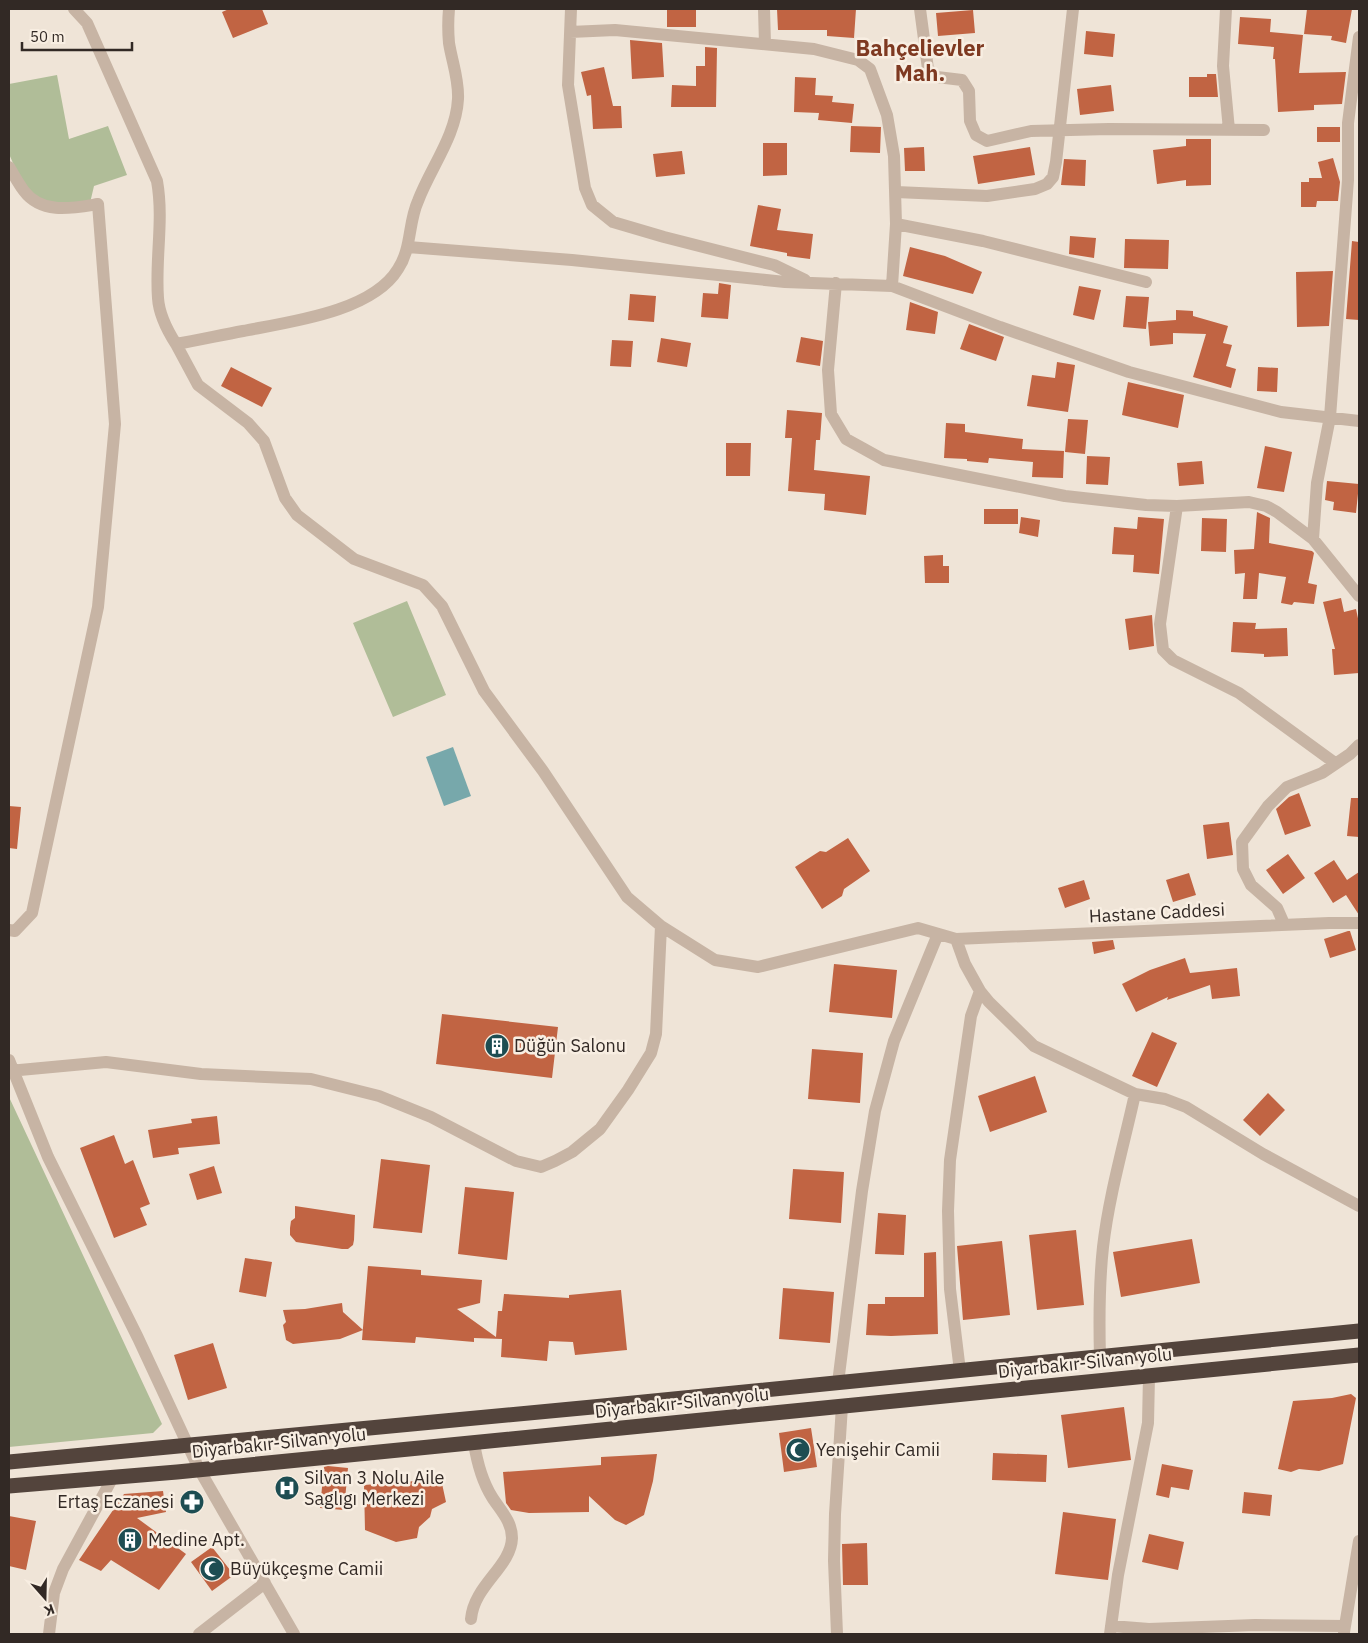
<svg xmlns="http://www.w3.org/2000/svg" width="1368" height="1643" font-family="'IBM Plex Sans',sans-serif">
	<rect width="100%" height="100%" fill="#efe4d7"/>
	<path fill="#b0bd98" d="M57 75 69 139 108 126 127 175 94 186 90 203 56 204 36 199 20 179 9 154V84Z
		M407 601 446 695 393 717 353 623Z
		M9 1097 162 1424 153 1433 9 1447Z"/>
	<path fill="#77a8ab" d="M453 747 471 796 444 806 426 757Z"/>
	<path fill="#c16443" d="M229 9H262L268 24 233 38 222 12Z
		M667 9H696V27H667Z
		M777 9H856L854 38 827 36V30H778Z
		M1307 9H1352L1346 43 1331 40 1332 36 1304 34Z
		M973 10 975 33 938 36 936 13Z
		M1240 17 1271 19 1270 32 1303 35 1299 73 1346 72 1342 104 1314 105V110L1278 112 1275 59H1273L1274 47 1238 44Z
		M1086 31 1115 34 1113 57 1084 54Z
		M630 40 662 43 664 77 632 79Z
		M705 47 717 48 716 107H671L672 85 696 86V66H705Z
		M604 67 613 106H621L622 128 593 129 591 95 587 96 581 72Z
		M1207 74H1216L1218 97H1189V77H1207Z
		M795 77 816 78 815 95 833 96 832 102 854 104 852 123 818 120 819 113 794 112Z
		M1111 85 1114 111 1080 115 1077 89Z
		M851 126 881 127 880 153 850 152Z
		M1317 127H1340V142H1317Z
		M1186 139H1211V185L1186 186V180L1157 184 1153 150 1186 146Z
		M763 143H787V175L763 176Z
		M924 147 925 171H905L904 148Z
		M1030 147 1035 175 978 184 973 156Z
		M682 151 685 174 656 177 653 154Z
		M1333 158 1340 182 1338 201H1317L1316 207H1301V182H1309V178H1322L1318 162Z
		M1064 159 1086 160 1085 186 1061 185Z
		M758 205 781 209 777 230 813 234 810 259 787 256V253L750 246Z
		M1070 236 1096 238 1094 258 1069 254Z
		M1125 239 1169 240 1168 269 1124 268Z
		M1352 241 1359 242V320L1346 319Z
		M910 247 945 256 982 272 973 294 903 276Z
		M1333 271 1329 326 1297 327 1296 272Z
		M719 283 731 285 728 319 701 317 703 293 718 294Z
		M1079 286 1101 290 1094 320 1073 315Z
		M630 294 656 296 654 322 628 320Z
		M1126 296 1149 297 1146 329 1123 327Z
		M910 302 938 312 935 334 906 330Z
		M1176 310 1193 311V316L1228 326 1223 343 1232 345 1226 366 1236 369 1231 388 1193 377 1206 334 1173 333V344L1150 346 1148 322 1176 320Z
		M969 324 1004 337 996 361 960 349Z
		M801 337 823 341 820 366 796 362Z
		M661 338 691 343 687 367 657 362Z
		M612 340 633 341 631 367 610 366Z
		M1057 362 1075 365 1068 412 1027 406 1032 375 1055 378Z
		M231 367 272 388 262 407 221 386Z
		M1258 367 1278 368 1277 392 1257 391Z
		M1128 382 1184 395 1178 428 1122 415Z
		M787 410 822 413 820 440H816L814 470 870 476 866 515 824 510 825 494 788 491 792 438H785Z
		M1068 419 1088 420 1085 454 1065 452Z
		M946 423 965 424V432L1023 439 1022 449 1064 451 1063 478 1032 477 1033 462 989 458 988 463 967 461V459L944 458Z
		M726 443H751L750 476H726Z
		M1265 446 1292 452 1284 492 1257 488Z
		M1087 456 1110 457 1108 485 1086 484Z
		M1202 461 1204 484 1179 486 1177 463Z
		M1327 481 1359 484 1356 513 1333 510 1334 502 1325 500Z
		M984 509H1018V524H984Z
		M1257 512 1270 518 1269 543 1312 551 1314 553 1308 583 1317 585 1314 604 1294 602 1292 605 1281 603 1286 577 1259 573 1257 599H1243L1245 573 1235 574 1234 550 1254 549Z
		M1021 517 1040 520 1038 537 1019 533Z
		M1138 517 1164 519 1159 574 1133 572 1134 555 1112 554 1114 527 1137 529Z
		M1202 518 1227 519 1226 552 1201 551Z
		M943 555V566H949V583H925L924 556Z
		M1341 598 1344 612 1356 609 1359 623V673L1334 675 1332 649H1335L1323 602Z
		M1152 615 1154 646 1129 650 1125 619Z
		M1233 622 1256 623 1255 629 1287 628 1288 656 1264 657V654L1231 652Z
		M1299 793 1311 826 1285 835 1276 809 1289 797Z
		M1351 798H1359V837L1347 836Z
		M9 806 21 807 17 849 9 848Z
		M1229 822 1233 855 1207 859 1203 825Z
		M848 838 870 871 844 889 842 896 822 909 795 867 820 851 826 852Z
		M1288 854 1305 878 1283 894 1266 870Z
		M1334 860 1347 880 1359 872V915L1346 895 1333 903 1314 873Z
		M1189 873 1196 895 1173 902 1166 880Z
		M1084 880 1090 899 1065 908 1058 888Z
		M1348 931H1350L1356 950 1330 958 1324 939Z
		M1113 940 1115 949 1094 954 1092 942Z
		M1185 958 1190 973 1237 968 1240 996 1212 999 1210 985 1167 1000 1168 997 1136 1012 1122 984 1150 970Z
		M834 964 897 970 892 1018 829 1012Z
		M442 1014 558 1027 552 1078 436 1064Z
		M1152 1032 1177 1043 1157 1087 1132 1076Z
		M812 1049 863 1053 860 1103 808 1099Z
		M1035 1076 1047 1112 990 1132 978 1096Z
		M1268 1093 1285 1110 1260 1136 1243 1120Z
		M217 1116 220 1144 178 1148 179 1154 153 1158 148 1130 192 1123 191 1119Z
		M114 1135 125 1164 133 1160 150 1204 140 1208 147 1225 114 1238 80 1148Z
		M381 1159 430 1165 422 1233 373 1228Z
		M214 1166 222 1193 197 1200 189 1174Z
		M793 1169 844 1172 841 1223 789 1219Z
		M465 1187 514 1192 507 1260 458 1254Z
		M295 1206 355 1215 354 1240 353 1245 348 1249H342L296 1242 290 1235V1228L291 1221 295 1218Z
		M878 1213 906 1215 904 1255 875 1254Z
		M1076 1230 1084 1305 1037 1310 1029 1235Z
		M1192 1239 1200 1283 1121 1297 1113 1252Z
		M1002 1241 1010 1315 963 1320 957 1246Z
		M936 1252 938 1334 891 1336 866 1335 868 1304H885V1297H924V1253Z
		M245 1258 272 1262 266 1297 239 1292Z
		M368 1266 421 1270V1275L482 1280 480 1303 457 1309 496 1337 498 1311H502L504 1294 569 1298V1295L621 1290 627 1350 575 1355 573 1342 549 1341 547 1361 501 1357 502 1339 474 1338V1342L416 1337 415 1343 362 1340Z
		M783 1288 834 1292 830 1343 779 1339Z
		M342 1303 343 1312 363 1330 340 1339 293 1344 286 1340 283 1325 286 1322 283 1310 305 1309Z
		M213 1343 227 1388 188 1400 174 1355Z
		M1351 1394 1356 1398 1343 1464 1319 1471 1299 1469 1291 1472 1278 1469 1293 1401 1332 1398Z
		M1124 1407 1131 1460 1068 1468 1061 1415Z
		M811 1428 817 1467 784 1472 779 1433Z
		M993 1453 1047 1455 1046 1482 992 1480Z
		M657 1454 653 1481 644 1515 626 1525 615 1520 589 1496V1512L529 1513 511 1510 506 1503 503 1472 601 1465V1457Z
		M1162 1464 1193 1470 1189 1490 1171 1487 1169 1498 1156 1495Z
		M328 1466 348 1468 344 1510 320 1508 324 1467Z
		M441 1479 446 1502 432 1509 430 1517 419 1527 417 1538 396 1542 365 1530 364 1485Z
		M163 1491 166 1512 137 1518 186 1554 159 1590 111 1560 101 1571 79 1560 124 1494Z
		M1244 1492 1272 1495 1270 1516 1242 1513Z
		M1063 1512 1116 1519 1108 1580 1055 1574Z
		M9 1516 36 1521 26 1570 9 1566Z
		M1149 1534 1184 1542 1178 1570 1142 1562Z
		M867 1543 868 1585H843L842 1544Z
		M212 1547 234 1575 212 1591 191 1562Z"/>
	<g fill="none" stroke-linecap="round" stroke-linejoin="round">
		<path stroke="#c7b4a4" stroke-width="12" d="M74 9 87 23 157 181C164 220 155 259 158 298 159 315 167 330 176 344
			M449 9C448 20 448 32 449 43 452 62 459 79 458 99 456 136 431 167 418 201 408 223 412 248 398 269 372 312 289 322 243 331 221 335 199 340 176 344L198 385 248 423 264 441 285 498 297 515 354 559 423 585 442 606 484 691 543 771 627 897 661 926 715 960 758 967 918 928 956 939 1329 923H1359
			M571 9 568 85 585 188 592 205 613 222 664 237 774 265 805 280
			M764 9 765 44
			M920 9 928 69 937 77 962 80 969 91 970 121 976 135 987 141 1031 131 1109 129 1264 130
			M1226 9 1223 66 1229 130
			M570 32 615 30 814 49 858 60 870 69 887 115 894 156 896 224 892 286
			M9 167C14 175 18 183 24 191 42 215 73 208 98 204L115 424 98 607 32 913 15 931 9 930
			M896 192 987 196 1035 189 1047 184 1053 177 1056 162 1073 9
			M896 224 983 241 1146 282
			M408 247 572 260 785 282 892 286 1000 327 1129 372 1281 412 1359 421
			M836 283 828 370 831 414 846 439 884 460 1065 496 1146 505 1177 506 1249 502 1266 506 1277 512 1313 539 1359 596
			M1177 506 1160 624 1163 650 1173 660 1239 693 1335 763
			M1313 539 1317 483 1330 417 1348 180V123L1359 37
			M1284 924 1277 908 1251 885 1243 869 1242 842 1268 806 1287 787 1322 773 1350 754 1359 745
			M956 939 965 964 980 991 989 1002 1034 1046 1135 1094 1165 1099 1186 1107 1263 1154 1359 1206
			M9 1060 48 1157 138 1338 199 1469 294 1634
			M9 1071 106 1062 201 1074 311 1079 379 1096 431 1117 516 1161 541 1167 555 1161 572 1152 600 1129 628 1090 651 1053 656 1034 661 926
			M1100 1357C1099 1320 1099 1284 1103 1247 1109 1195 1124 1144 1135 1094
			M960 1371 950 1289 948 1211 950 1160 971 1016 980 991
			M838 1383 862 1191 875 1111 894 1041 938 934
			M471 1619C474 1585 511 1567 512 1538 512 1521 500 1510 492 1497 482 1481 477 1462 474 1443
			M1111 1626 1149 1629 1255 1625 1345 1626
			M1344 1632 1359 1541
			M49 1634 54 1593 63 1569 113 1477
			M199 1634 265 1583
			M837 1634 834 1561 835 1514 842 1406
			M1110 1634 1118 1575 1148 1423 1149 1376"/>
		<path stroke="#53443c" stroke-width="15" d="M9 1462 603 1406 1359 1331
			M9 1486 177 1472 1359 1355"/>
	</g>
	<defs>
		<symbol id="building-disc" viewBox="-11 -11 22 22"><circle r="9.5" fill="#1d4d52" stroke="#f8eee2"/><path d="M-4-6H4V6H1V3H-1V6H-4ZM-2.5-4.3h1.7v1.8h-1.7ZM.8-4.3h1.7v1.8H.8ZM-2.5-1h1.7V.8h-1.7ZM.8-1h1.7V.8H.8Z" fill="#fff"/></symbol>
		<symbol id="mosque-disc" viewBox="-11 -11 22 22"><circle r="9.5" fill="#1d4d52" stroke="#f8eee2"/><path d="M3.5-4.9A6 6 0 1 0 3.5 4.9A5 5 0 1 1 3.5-4.9Z" fill="#fff"/></symbol>
		<symbol id="hospital-disc" viewBox="-11 -11 22 22"><circle r="9.5" fill="#1d4d52" stroke="#f8eee2"/><path d="M-5-5h3v3.5h4V-5h3V5h-3V1.5h-4V5h-3Z" fill="#fff"/></symbol>
		<symbol id="pharmacy-disc" viewBox="-11 -11 22 22"><circle r="9.5" fill="#1d4d52" stroke="#f8eee2"/><path d="M-2-6h4v4h4v4h-4v4h-4v-4h-4v-4h4Z" fill="#fff"/></symbol>
	</defs>
	<g fill-rule="evenodd">
		<use href="#building-disc" x="483" y="1032" width="28" height="28"/>
		<use href="#mosque-disc" x="784" y="1436" width="28" height="28"/>
		<use href="#hospital-disc" x="273" y="1474" width="28" height="28"/>
		<use href="#pharmacy-disc" x="178" y="1488" width="28" height="28"/>
		<use href="#building-disc" x="116" y="1526" width="28" height="28"/>
		<use href="#mosque-disc" x="198" y="1555" width="28" height="28"/>
	</g>
	<g text-anchor="middle" stroke-width="5" stroke-linejoin="round" paint-order="stroke">
		<g font-size="18" fill="#322925" stroke="#f8eee2">
			<text transform="translate(1157 913) rotate(-3)" y="6">Hastane Caddesi</text>
			<text transform="translate(1085 1363) rotate(-6)" y="6">Diyarbakır-Silvan yolu</text>
			<text transform="translate(682 1403) rotate(-6)" y="6">Diyarbakır-Silvan yolu</text>
			<text transform="translate(279 1443) rotate(-6)" y="6">Diyarbakır-Silvan yolu</text>
		</g>
		<g font-size="18" fill="#322925" stroke="#f8eee2" text-anchor="start">
			<text x="514" y="1052">Düğün Salonu</text>
			<text x="816" y="1456">Yenişehir Camii</text>
			<text x="304" y="1484">Silvan 3 Nolu Aile<tspan x="304" dy="21">Saglıgı Merkezi</tspan></text>
			<text x="174" y="1508" text-anchor="end">Ertaş Eczanesi</text>
			<text x="148" y="1546">Medine Apt.</text>
			<text x="230" y="1575">Büyükçeşme Camii</text>
		</g>
		<g font-size="22" font-weight="bold" fill="#7e3921" stroke="#f8eee2">
			<text x="920" y="56">Bahçelievler<tspan x="920" dy="25">Mah.</tspan></text>
		</g>
	</g>
	<rect width="1368" height="1643" fill="none" stroke="#322925" stroke-width="20"/>
	<g transform="translate(45 1598) rotate(160)" stroke="#f8eee2" stroke-width="4" paint-order="stroke">
	<path d="M0-4L9 19L0 12L-9 19Z" fill="#322925"/>
	<text y="-8" font-size="14" font-weight="bold" text-anchor="middle" fill="#322925">K</text>
	</g>
	<path d="M22 42v8h110v-8" fill="none" stroke="#322925" stroke-width="2.5"/>
	<text x="30" y="42" font-size="15" fill="#322925" stroke="#f8eee2" stroke-width="4" paint-order="stroke">50 m</text>
</svg>
